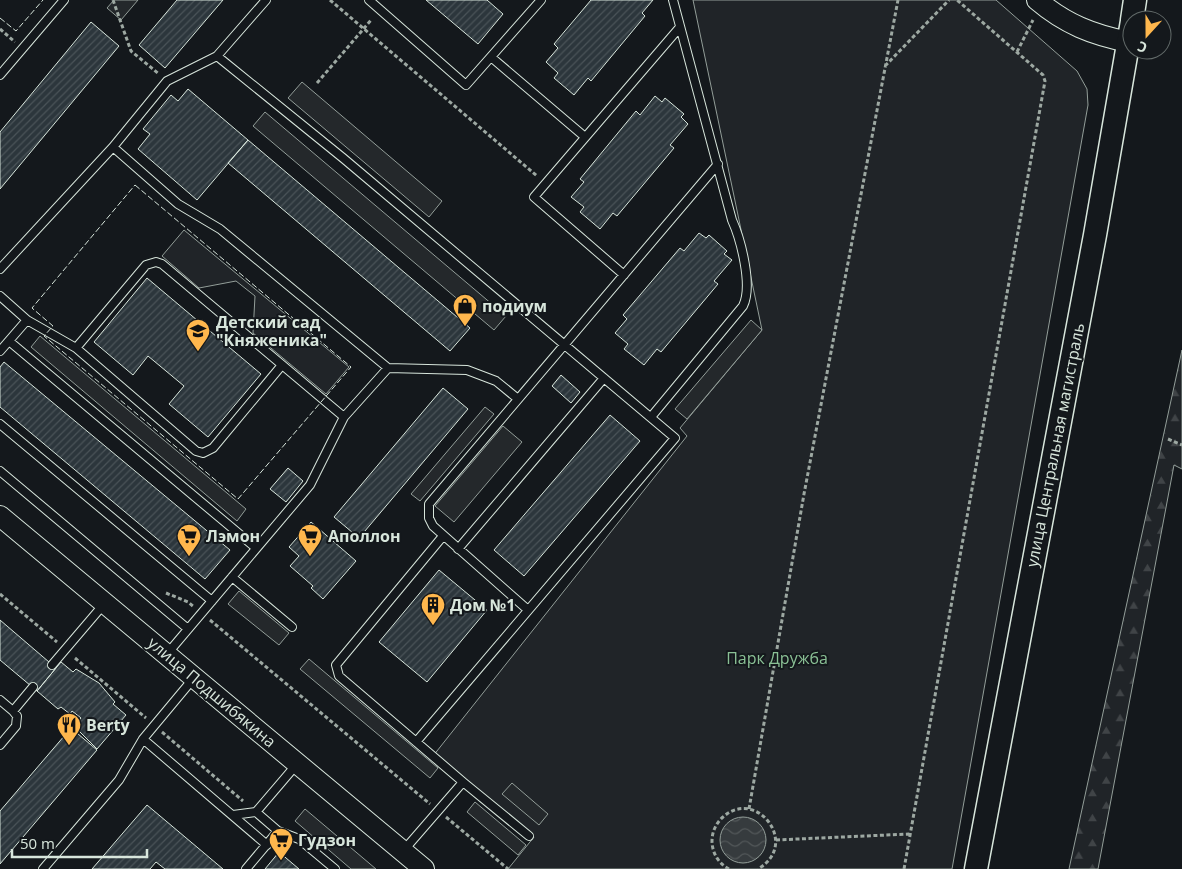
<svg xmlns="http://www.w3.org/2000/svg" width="1182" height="869" font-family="'Open Sans',sans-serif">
	<defs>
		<pattern id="forest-firs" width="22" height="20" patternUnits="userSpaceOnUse" patternTransform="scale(1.25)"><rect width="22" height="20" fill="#202428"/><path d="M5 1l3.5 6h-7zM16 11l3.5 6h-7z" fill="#404447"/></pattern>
		<pattern id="water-waves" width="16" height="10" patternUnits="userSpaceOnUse" patternTransform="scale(1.25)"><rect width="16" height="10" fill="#363b3e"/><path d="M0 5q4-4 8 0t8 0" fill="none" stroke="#525759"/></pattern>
		<pattern id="building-hatch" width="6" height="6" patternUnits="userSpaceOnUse" patternTransform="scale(1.25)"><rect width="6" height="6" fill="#2c363c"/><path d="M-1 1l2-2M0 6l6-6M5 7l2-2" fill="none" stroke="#4a5358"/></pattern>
	</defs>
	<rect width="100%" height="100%" fill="#14181c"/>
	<path fill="url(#forest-firs)" stroke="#939e99" d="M1182 350V469L1174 465 1098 869H1069Z"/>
	<path fill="#202428" stroke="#939e99" d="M693 0H996L1077 71 1087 89 1088 105 952 869H508L534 837 433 756 687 436 680 428 762 330Z
		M184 230 349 367 326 394 253 333 255 296 236 281 199 288 162 256Z"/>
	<path fill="#24282b" stroke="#939e99" d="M114 0H138L121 20 107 8Z
		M302 82 442 201 429 217 288 98Z
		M265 112 506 316 494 330 253 126Z
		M751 320 762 330 687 419 675 409Z
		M40 336 246 509 237 521 31 347Z
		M485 407 494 414 420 501 411 494Z
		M503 426 522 442 454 522 435 506Z
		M239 591 289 633 279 645 228 604Z
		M309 659 438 768 430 778 300 669Z
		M512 783 548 814 539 825 502 794Z
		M475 802 526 845 518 855 467 812Z
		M305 809 376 869H351L295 821Z"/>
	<path fill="url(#water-waves)" stroke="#939e99" d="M720 840a23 23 0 1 1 46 0a23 23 0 1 1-46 0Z"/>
	<path fill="url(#building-hatch)" stroke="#d8e6dc" d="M177 0H223L165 68 139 45Z
		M426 0H487L503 14 478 44Z
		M591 0H653L642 13 645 16 591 81 588 78 574 95 554 78 558 73 546 62 558 48 554 44Z
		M91 22 119 46 0 189V132Z
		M188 89 248 140 197 200 138 149 150 134 143 129 171 95 178 101Z
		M655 96 662 102 665 98 684 114 681 117 688 124 670 145 674 148 617 216 613 213 600 229 580 212 584 207 571 197 584 182 580 179 636 111 640 115Z
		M248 140 470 328 450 351 228 163Z
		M699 233 706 238 709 235 727 251 724 254 732 260 714 281 718 284 661 352 657 349 644 365 624 349 628 344 615 333 627 319 623 315 680 248 684 251Z
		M147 278 261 374 208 437 169 404 184 386 148 356 133 375 94 342Z
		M4 362 230 550 205 579 0 407V367Z
		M561 375 580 392 571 403 552 386Z
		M443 388 468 409 359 538 334 517Z
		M610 415 640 441 524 576 494 550Z
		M288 468 303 481 286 502 270 489Z
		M311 522 356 561 323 599 311 588 313 586 290 566 299 556 289 547Z
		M439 570 487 610 427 682 379 642Z
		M0 620 56 668 37 691 0 660Z
		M61 662 73 672 76 669 99 683 115 702 113 704 126 715 97 749 74 726 81 718 72 711 70 714 61 707 58 709 37 691Z
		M71 728 97 750 0 864V811Z
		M147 805 223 869H165L156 862 150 869H92Z
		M279 852 299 869H265Z"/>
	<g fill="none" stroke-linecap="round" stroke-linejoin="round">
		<defs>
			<path id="service" d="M266 0 217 56 343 158 675 438 416 742
				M369 0 466 85 541 0
				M217 56 167 81 113 147 178 204 220 229 388 368
				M491 57 585 137
				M0 75 64 0
				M0 269 113 147
				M624 275 534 197 680 27
				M0 296 27 320 0 351
				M27 320 76 348 196 451 203 453 213 448 282 365
				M9 341 256 548
				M76 348 146 265 156 262 162 264 344 417
				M651 417 743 306C753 286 741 240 732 220L673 0
				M0 424 212 601
				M0 471 188 629
				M458 549 604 378
				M232 577 292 627
				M528 610 433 526 429 518V504L718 164
				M167 654 310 485 344 417 388 368 467 370 496 381 518 399
				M52 665 104 604
				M0 700 13 711 33 687
				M143 739 267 845
				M0 745 16 726 17 716 13 711
				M463 782 529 836
				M233 815 256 812
				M278 831 299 839 335 869
				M404 850 463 782 339 676 336 665 443 536
				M43 869 119 780 143 739 193 679
				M246 869 278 831 256 812 297 764"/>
			<path id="tertiary" d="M1037 0C1065 24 1093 35 1129 42
				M0 516 424 869"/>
			<path id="secondary" d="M1132 20 1135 0
				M976 869 1095 235 1132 21"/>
		</defs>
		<use href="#service" stroke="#d8e6dc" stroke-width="10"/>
		<use href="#tertiary" stroke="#d8e6dc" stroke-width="22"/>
		<use href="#secondary" stroke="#d8e6dc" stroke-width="25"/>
		<path stroke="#9da8a2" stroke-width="3" stroke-dasharray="4 2.5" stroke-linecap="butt" d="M113 0 131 51 159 74
			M330 0 537 176
			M0 29 15 42
			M1017 52 1033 20
			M885 66 949 0
			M317 83 372 19
			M1168 439 1182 445
			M166 593 188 602 194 607
			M0 594 57 642
			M210 620 430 804
			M75 658 146 718
			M162 732 243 801
			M749 809 804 494 898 0
			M446 817 508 869
			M776 840 909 834
			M729 869C719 864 712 853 712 841 712 832 716 823 723 817 756 787 801 844 758 869
			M904 869 1045 81 1043 75 957 0"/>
		<use href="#service" stroke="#14181c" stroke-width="8"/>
		<use href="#tertiary" stroke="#14181c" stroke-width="20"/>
		<use href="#secondary" stroke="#14181c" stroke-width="22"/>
		<path stroke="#d8e6dc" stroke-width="1" stroke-dasharray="6 2.5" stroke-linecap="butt" d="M0 18 16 31 43 0
			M135 185 351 367 238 499 44 336 53 326 32 308Z"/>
	</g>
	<defs>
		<symbol id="shop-pin" viewBox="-11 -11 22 30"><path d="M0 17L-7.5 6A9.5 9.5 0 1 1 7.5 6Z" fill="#ffb74d" stroke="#14181c"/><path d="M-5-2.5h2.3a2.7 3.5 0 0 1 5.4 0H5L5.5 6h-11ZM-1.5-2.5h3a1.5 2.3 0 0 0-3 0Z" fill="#111"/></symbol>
		<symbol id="school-pin" viewBox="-11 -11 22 30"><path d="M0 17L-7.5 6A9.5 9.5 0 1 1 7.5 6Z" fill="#ffb74d" stroke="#14181c"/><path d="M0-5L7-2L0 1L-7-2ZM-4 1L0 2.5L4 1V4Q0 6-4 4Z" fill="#111"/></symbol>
		<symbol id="supermarket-pin" viewBox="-11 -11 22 30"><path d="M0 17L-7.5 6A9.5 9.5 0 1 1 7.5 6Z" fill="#ffb74d" stroke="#14181c"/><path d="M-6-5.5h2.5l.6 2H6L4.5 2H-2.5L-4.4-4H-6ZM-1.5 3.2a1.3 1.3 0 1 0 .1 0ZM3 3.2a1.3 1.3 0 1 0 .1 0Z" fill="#111"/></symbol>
		<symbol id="building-pin" viewBox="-11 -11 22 30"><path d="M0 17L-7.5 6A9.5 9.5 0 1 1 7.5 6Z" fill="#ffb74d" stroke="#14181c"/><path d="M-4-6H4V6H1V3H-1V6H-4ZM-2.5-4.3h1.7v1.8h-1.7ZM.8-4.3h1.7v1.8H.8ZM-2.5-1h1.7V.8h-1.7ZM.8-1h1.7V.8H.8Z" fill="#111"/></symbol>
		<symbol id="restaurant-pin" viewBox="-11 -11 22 30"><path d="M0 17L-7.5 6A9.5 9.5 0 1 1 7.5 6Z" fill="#ffb74d" stroke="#14181c"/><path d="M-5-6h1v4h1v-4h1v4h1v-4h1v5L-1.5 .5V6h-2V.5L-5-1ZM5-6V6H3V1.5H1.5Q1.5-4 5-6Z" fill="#111"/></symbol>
	</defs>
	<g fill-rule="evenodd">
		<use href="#shop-pin" x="451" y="292" width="28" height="38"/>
		<use href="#school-pin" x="184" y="317" width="28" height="38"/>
		<use href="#supermarket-pin" x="175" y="522" width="28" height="38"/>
		<use href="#supermarket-pin" x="296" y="522" width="28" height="38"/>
		<use href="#building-pin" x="419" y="591" width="28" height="38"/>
		<use href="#restaurant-pin" x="55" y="711" width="28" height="38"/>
		<use href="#supermarket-pin" x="267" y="826" width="28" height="38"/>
	</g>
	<g text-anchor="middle" stroke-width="4" stroke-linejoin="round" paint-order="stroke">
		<g font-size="16" font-weight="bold" fill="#d8e6dc" stroke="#14181c" text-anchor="start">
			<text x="482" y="312">подиум</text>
			<text x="216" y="328">Детский сад<tspan x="216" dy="18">"Княженика"</tspan></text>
			<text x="206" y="542">Лэмон</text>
			<text x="328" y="542">Аполлон</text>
			<text x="450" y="611">Дом №1</text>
			<text x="86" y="731">Berty</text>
			<text x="298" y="846">Гудзон</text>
		</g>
		<g font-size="16" fill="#d8e6dc" stroke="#14181c">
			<text transform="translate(1055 445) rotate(-79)" y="6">улица Центральная магистраль</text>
			<text transform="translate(212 692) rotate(40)" y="6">улица Подшибякина</text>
		</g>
		<g font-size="16" fill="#8ac095" stroke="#14181c">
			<text x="777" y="664">Парк Дружба</text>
		</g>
	</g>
	<g transform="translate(1147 35) rotate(201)"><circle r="24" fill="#14181c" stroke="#626a69"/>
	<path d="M0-4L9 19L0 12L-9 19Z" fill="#ffb74d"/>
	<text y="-8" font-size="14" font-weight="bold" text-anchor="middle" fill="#d8e6dc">С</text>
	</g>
	<path d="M12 849v8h135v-8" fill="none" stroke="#d8e6dc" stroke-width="2.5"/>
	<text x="20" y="849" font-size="15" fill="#d8e6dc" stroke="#14181c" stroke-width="4" paint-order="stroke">50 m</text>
</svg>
